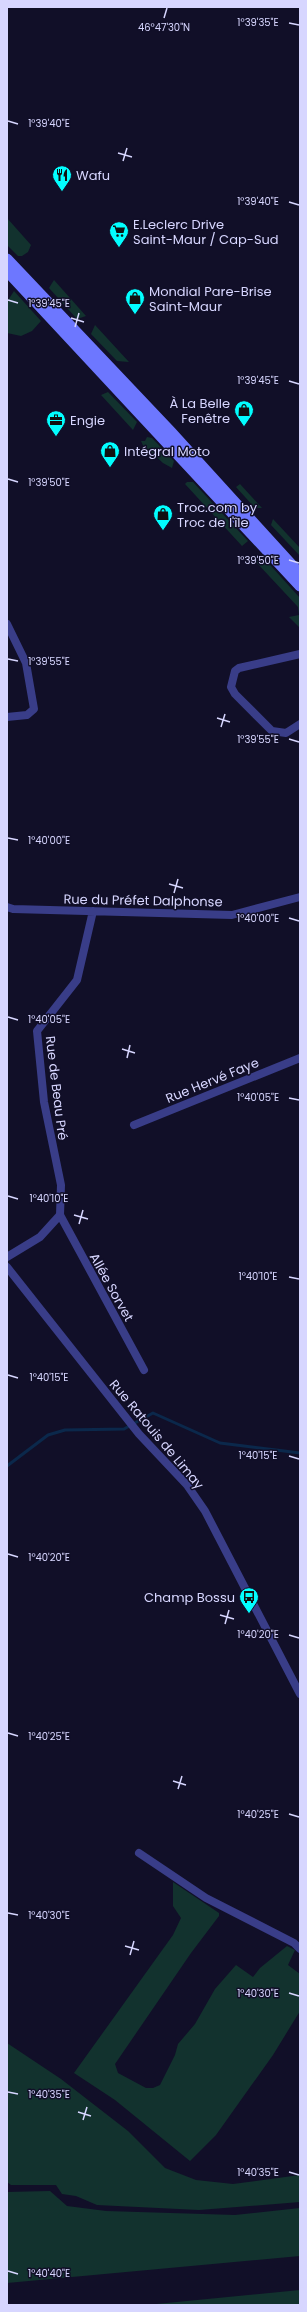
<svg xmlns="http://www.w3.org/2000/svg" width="307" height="2312" font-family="Poppins,sans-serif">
	<rect width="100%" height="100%" fill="#110f28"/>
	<path fill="#12322e" d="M7 218 31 245 28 252 22 256H18L7 245Z
		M54 280 86 316 77 319 49 288Z
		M14 291 41 321 32 331 21 336 7 333V302Z
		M95 325 129 362 117 361 91 334Z
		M108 392 137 422 133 430 101 395Z
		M147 437 152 438 174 461 172 468 163 463 149 450 146 452 141 441H145Z
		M187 482H193L248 541 242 546 185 484Z
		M240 484 262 508H255L236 487Z
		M273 519 300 548V556L271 525Z
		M262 556 300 598V628L289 617 299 615 298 607 256 562Z
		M173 1882 219 1913V1916L191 1953 115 2064 118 2073 146 2088H153L160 2085 175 2055 178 2044 195 2024 215 1989 236 1965 253 1977 260 1968 287 1946 295 1950 288 1965 300 1974V2011L273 2055 216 2135 190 2161 115 2100 74 2073 173 1935 181 1918 173 1906Z
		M7 2043 61 2079 128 2131 165 2168 196 2180 233 2184 300 2175V2202L199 2210 97 2205 76 2196 62 2194 56 2185H11L7 2182Z
		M50 2191 67 2206 106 2211 235 2215 300 2208V2256L7 2283V2192Z
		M300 2290V2305H146Z"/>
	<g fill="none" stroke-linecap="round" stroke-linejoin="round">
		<path stroke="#0b284b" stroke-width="3" d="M7 1466 48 1435 65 1430 124 1429 153 1413 220 1443 300 1453"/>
		<path stroke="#393d88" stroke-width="8" d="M7 624 26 663 34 709 27 715 7 717
			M300 654 239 668 235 671 231 687 235 694 272 731 286 733 300 724
			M7 907 13 909 232 915 300 897
			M134 1125 300 1058
			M60 1215 144 1370
			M7 1257 40 1237 60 1215 61 1185 44 1102 37 1031 77 980 93 911
			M7 1267 139 1434 187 1485 205 1511 300 1694
			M139 1853 206 1898 294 1943 300 1949"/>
		<path stroke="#6d77ff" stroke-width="11" d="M7 259 171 432 300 574
			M7 271 300 586"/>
	</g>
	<path fill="none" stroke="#d7d6ff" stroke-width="1.5" d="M164 18 167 8M289 23 299 25M8 121 18 124M118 153 132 157M123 161 127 148M289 202 299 205M8 300 18 303M71 318 84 322M75 327 79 313M289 381 299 384M8 479 18 482M289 560 299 563M8 659 18 661M217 718 230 722M221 727 225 714M289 739 299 742M8 838 18 840M169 884 183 888M174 893 178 879M289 918 299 921M8 1017 18 1020M122 1049 135 1053M127 1058 130 1045M289 1098 299 1100M8 1196 18 1199M74 1215 88 1219M79 1224 83 1210M289 1277 299 1279M8 1375 18 1378M289 1456 299 1459M8 1554 18 1557M220 1615 234 1619M225 1624 229 1610M289 1635 299 1638M8 1733 18 1736M173 1781 186 1785M178 1789 182 1776M289 1814 299 1817M8 1913 18 1915M125 1946 139 1950M130 1955 134 1941M289 1993 299 1996M8 2092 18 2094M78 2112 91 2116M83 2120 87 2107M289 2172 299 2175M8 2271 18 2274"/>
	<defs>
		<symbol id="restaurant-pin" viewBox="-11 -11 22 30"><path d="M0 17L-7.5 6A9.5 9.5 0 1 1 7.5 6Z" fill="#02feff" stroke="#110f28"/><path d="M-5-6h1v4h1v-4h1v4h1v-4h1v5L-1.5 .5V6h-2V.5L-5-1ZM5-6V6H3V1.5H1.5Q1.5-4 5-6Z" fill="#111"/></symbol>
		<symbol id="supermarket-pin" viewBox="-11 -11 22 30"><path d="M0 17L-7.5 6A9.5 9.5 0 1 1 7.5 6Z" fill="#02feff" stroke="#110f28"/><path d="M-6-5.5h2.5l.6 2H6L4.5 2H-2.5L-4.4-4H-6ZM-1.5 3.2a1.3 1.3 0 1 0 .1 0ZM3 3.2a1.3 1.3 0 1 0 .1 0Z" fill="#111"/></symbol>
		<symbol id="shop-pin" viewBox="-11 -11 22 30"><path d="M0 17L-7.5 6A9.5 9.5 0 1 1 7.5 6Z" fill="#02feff" stroke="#110f28"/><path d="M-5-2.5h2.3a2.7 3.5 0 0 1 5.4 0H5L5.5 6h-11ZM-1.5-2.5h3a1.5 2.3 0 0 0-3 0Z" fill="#111"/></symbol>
		<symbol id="office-pin" viewBox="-11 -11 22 30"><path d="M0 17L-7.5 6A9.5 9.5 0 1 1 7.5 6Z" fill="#02feff" stroke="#110f28"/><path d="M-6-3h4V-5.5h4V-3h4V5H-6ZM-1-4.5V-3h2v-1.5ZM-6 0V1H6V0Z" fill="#111"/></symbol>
		<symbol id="bus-pin" viewBox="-11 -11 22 30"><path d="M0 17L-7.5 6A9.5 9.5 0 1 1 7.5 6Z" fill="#02feff" stroke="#110f28"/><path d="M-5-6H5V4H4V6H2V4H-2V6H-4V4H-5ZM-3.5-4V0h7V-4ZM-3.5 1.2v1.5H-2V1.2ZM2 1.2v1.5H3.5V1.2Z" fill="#111"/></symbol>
	</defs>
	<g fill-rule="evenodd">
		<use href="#restaurant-pin" x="51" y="164" width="22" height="30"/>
		<use href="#supermarket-pin" x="108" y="220" width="22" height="30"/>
		<use href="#shop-pin" x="124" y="287" width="22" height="30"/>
		<use href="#shop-pin" x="233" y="399" width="22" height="30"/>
		<use href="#office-pin" x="45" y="409" width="22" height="30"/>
		<use href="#shop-pin" x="99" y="440" width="22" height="30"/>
		<use href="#shop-pin" x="152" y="503" width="22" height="30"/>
		<use href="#bus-pin" x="238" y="1586" width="22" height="30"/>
	</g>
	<g text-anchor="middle" stroke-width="3" stroke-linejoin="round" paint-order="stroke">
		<g font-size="13" fill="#d7d6ff" stroke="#110f28" text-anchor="start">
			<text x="76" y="180">Wafu</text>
			<text x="133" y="229">E.Leclerc Drive<tspan x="133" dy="15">Saint-Maur / Cap-Sud</tspan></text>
			<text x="149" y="296">Mondial Pare-Brise<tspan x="149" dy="15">Saint-Maur</tspan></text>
			<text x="230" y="408" text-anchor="end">À La Belle<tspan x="230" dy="15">Fenêtre</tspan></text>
			<text x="70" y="425">Engie</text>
			<text x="124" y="456">Intégral Moto</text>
			<text x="177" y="512">Troc.com by<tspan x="177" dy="15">Troc de l'île</tspan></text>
			<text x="235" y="1602" text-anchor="end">Champ Bossu</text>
		</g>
		<g font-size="13" fill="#d7d6ff" stroke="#110f28">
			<text transform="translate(143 900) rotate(1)" y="5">Rue du Préfet Dalphonse</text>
			<text transform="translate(212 1080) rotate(-22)" y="5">Rue Hervé Faye</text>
			<text transform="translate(57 1088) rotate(83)" y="5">Rue de Beau Pré</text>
			<text transform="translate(112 1287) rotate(61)" y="5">Allée Sorvet</text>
			<text transform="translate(157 1434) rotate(50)" y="5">Rue Ratouis de Limay</text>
		</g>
	</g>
	<g font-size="10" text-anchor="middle" fill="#d7d6ff" stroke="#110f28" stroke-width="3" stroke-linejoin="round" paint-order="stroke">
		<text x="258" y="26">1°39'35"E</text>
		<text x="164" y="31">46°47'30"N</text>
		<text x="49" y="127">1°39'40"E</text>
		<text x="258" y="205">1°39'40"E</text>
		<text x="49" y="307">1°39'45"E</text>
		<text x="258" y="384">1°39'45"E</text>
		<text x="49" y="486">1°39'50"E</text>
		<text x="258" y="564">1°39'50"E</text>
		<text x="49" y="665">1°39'55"E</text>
		<text x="258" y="743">1°39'55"E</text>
		<text x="49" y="844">1°40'00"E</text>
		<text x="258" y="922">1°40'00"E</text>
		<text x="49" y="1023">1°40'05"E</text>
		<text x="258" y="1101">1°40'05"E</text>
		<text x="49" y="1202">1°40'10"E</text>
		<text x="258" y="1280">1°40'10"E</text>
		<text x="49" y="1381">1°40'15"E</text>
		<text x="258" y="1459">1°40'15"E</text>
		<text x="49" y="1561">1°40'20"E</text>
		<text x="258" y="1638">1°40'20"E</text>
		<text x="49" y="1740">1°40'25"E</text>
		<text x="258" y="1818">1°40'25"E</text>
		<text x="49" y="1919">1°40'30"E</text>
		<text x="258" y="1997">1°40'30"E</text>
		<text x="49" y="2098">1°40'35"E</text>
		<text x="258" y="2176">1°40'35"E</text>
		<text x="49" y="2277">1°40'40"E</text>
	</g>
	<rect width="307" height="2312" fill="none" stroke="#d7d6ff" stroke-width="16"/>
</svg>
